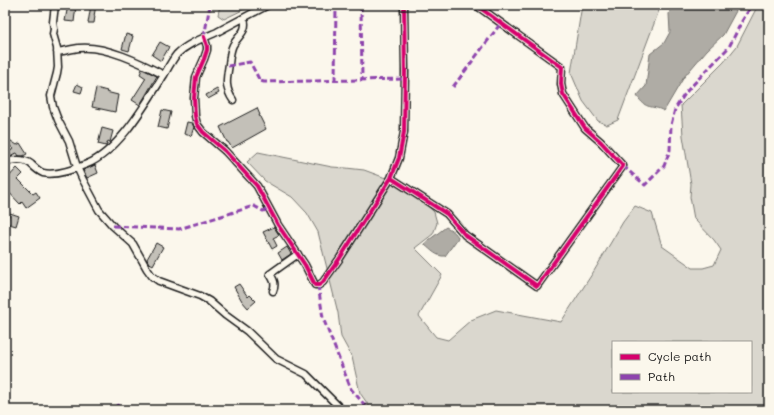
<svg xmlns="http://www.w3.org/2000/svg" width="774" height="415" font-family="Mali,sans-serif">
	<rect width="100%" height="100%" fill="#fbf7ec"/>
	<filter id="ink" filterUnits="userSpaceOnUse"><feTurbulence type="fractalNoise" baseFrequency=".025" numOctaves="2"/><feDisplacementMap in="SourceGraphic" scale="8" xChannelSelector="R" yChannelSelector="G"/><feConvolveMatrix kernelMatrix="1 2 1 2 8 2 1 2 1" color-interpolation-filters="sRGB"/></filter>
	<g filter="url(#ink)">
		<path fill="#dad7ce" stroke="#7b7a75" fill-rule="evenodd" d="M220 5H253L224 19 218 15Z
			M582 5H661L618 120 607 125 598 121 583 101 571 73Z
			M758 5H769V410H372L360 393 352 357 341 337 338 313 318 232 307 213 292 197 265 181 247 162 258 152 332 167 346 168 364 170 383 177 410 189 434 212 437 223 433 234 415 248 442 275 419 316 436 337 448 340 471 320 496 310 561 322 594 271 623 222 635 206 652 213 662 246 693 268H703L714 265 721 250 714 240 694 219 690 197 691 184 683 136 681 105 724 62 737 46ZM613 342H751V392H613Z"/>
		<path fill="#afaca5" stroke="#74726e" d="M672 5H741L736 11 723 35 707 50 684 77 664 111C651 104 647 111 637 96L646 86 650 54 664 43 670 32 669 14Z
			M446 227C450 229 457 233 458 238L445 256C437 257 431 250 425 245V243Z"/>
		<path fill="#c3c0b8" stroke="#1c1c1c" d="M68 5H76L74 22 65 21Z
			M91 5H96L94 16H95L94 23H88Z
			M126 34 133 36 129 51 122 49Z
			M160 42 169 47 161 61 152 55Z
			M142 69 157 76 140 105 132 100 146 78 140 74Z
			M77 84 83 87 81 93 74 91Z
			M96 88 107 91 106 92 118 95 115 112 92 107Z
			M217 89 219 93 208 99 206 95Z
			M257 108 260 115H259L266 129 232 148 228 142H227L220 127Z
			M162 110 171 112 167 129 158 127Z
			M187 122 192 123 194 127 191 136 184 134Z
			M102 128 113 131 110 142 108 141 106 146 98 144Z
			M8 139 17 145 20 143 27 154 23 156H19L17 153 5 157V153L14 149 6 143Z
			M95 165 98 173 87 178 83 170Z
			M17 168 23 174 18 179 33 194 36 192 40 198 26 208 22 202 20 204 5 188V184L7 181 6 180Z
			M10 213 19 216 16 226 6 223Z
			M274 227 279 235 273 238 277 246 272 249 263 232Z
			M156 243 163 247 153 265 148 262 147 259Z
			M287 247 291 254 282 260 278 253Z
			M239 284 248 297 250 295 256 301 248 308 242 301 234 287Z"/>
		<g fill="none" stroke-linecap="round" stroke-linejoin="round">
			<defs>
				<path id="street" d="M55 5 53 22 54 29 53 34 57 48 58 67 57 73 51 96 53 107 58 120 69 141 77 167 82 178 99 210 113 226 133 244 147 269 152 276 159 281 200 296 209 301 225 315 247 331 276 359 306 374 342 410
					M204 37 207 46V50L204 59 196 77 194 98 195 116 197 124 203 132 225 151 257 186 278 225 305 265 315 285H319L323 282 340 258 391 178 399 158 404 132 405 72 404 5
					M57 52C64 51 72 49 79 48 105 45 141 63 164 75
					M233 100C224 87 227 78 229 64 230 57 230 51 233 45 239 35 248 31 244 18
					M5 162C14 160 23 158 31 164 35 168 38 171 43 173 56 176 75 169 87 164 119 151 146 103 164 75 168 68 172 60 177 54 188 43 204 38 217 32 234 23 251 14 268 5
					M391 178 447 214 465 235 537 286 623 166 601 142 585 128 563 94 561 84 562 67 476 5
					M273 291C276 284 274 280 270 274L298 254"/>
			</defs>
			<use href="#street" stroke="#1c1c1c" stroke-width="9"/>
			<use href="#street" stroke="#fbf7ec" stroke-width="6"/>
			<path stroke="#8e44ad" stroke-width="3" stroke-dasharray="6 3" stroke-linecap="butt" d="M361 5 362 80
				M204 37 210 5
				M228 66 250 62 260 81 264 82 404 79
				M335 81 336 5
				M453 87 501 23
				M623 166 645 185 664 166 670 150 671 125 675 109 686 92 729 47 742 21 752 5
				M113 226 179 229 254 206 263 211 270 209
				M318 285 323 318 351 389 369 410
				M117 404 119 410"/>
			<defs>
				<path id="cycleway" d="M204 37 207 46V50L204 59 196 77 194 98 195 116 197 124 203 132 225 151 257 186 278 225 305 265 315 285H319L323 282 340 258 391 178 399 158 404 132 405 72 404 5
					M391 178 447 214 465 235 537 286 623 166 601 142 585 128 563 94 561 84 562 67 476 5"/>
			</defs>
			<use href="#cycleway" stroke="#fbf7ec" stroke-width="6"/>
			<use href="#cycleway" stroke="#d6006c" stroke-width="4"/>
		</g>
	</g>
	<rect width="774" height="415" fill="none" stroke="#fbf7ec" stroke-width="20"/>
	<rect x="10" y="10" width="754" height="395" fill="none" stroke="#1c1c1c" stroke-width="1.5" filter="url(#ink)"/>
	<rect x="612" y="341" width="140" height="52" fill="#fbf7ec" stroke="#a29f99"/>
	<rect x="620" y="354" width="20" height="6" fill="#d6006c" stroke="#a29f99"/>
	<text x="648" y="361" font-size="12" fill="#1c1c1c">Cycle path</text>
	<rect x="620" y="374" width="20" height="6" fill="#8e44ad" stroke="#a29f99"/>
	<text x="648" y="381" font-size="12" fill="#1c1c1c">Path</text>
</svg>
